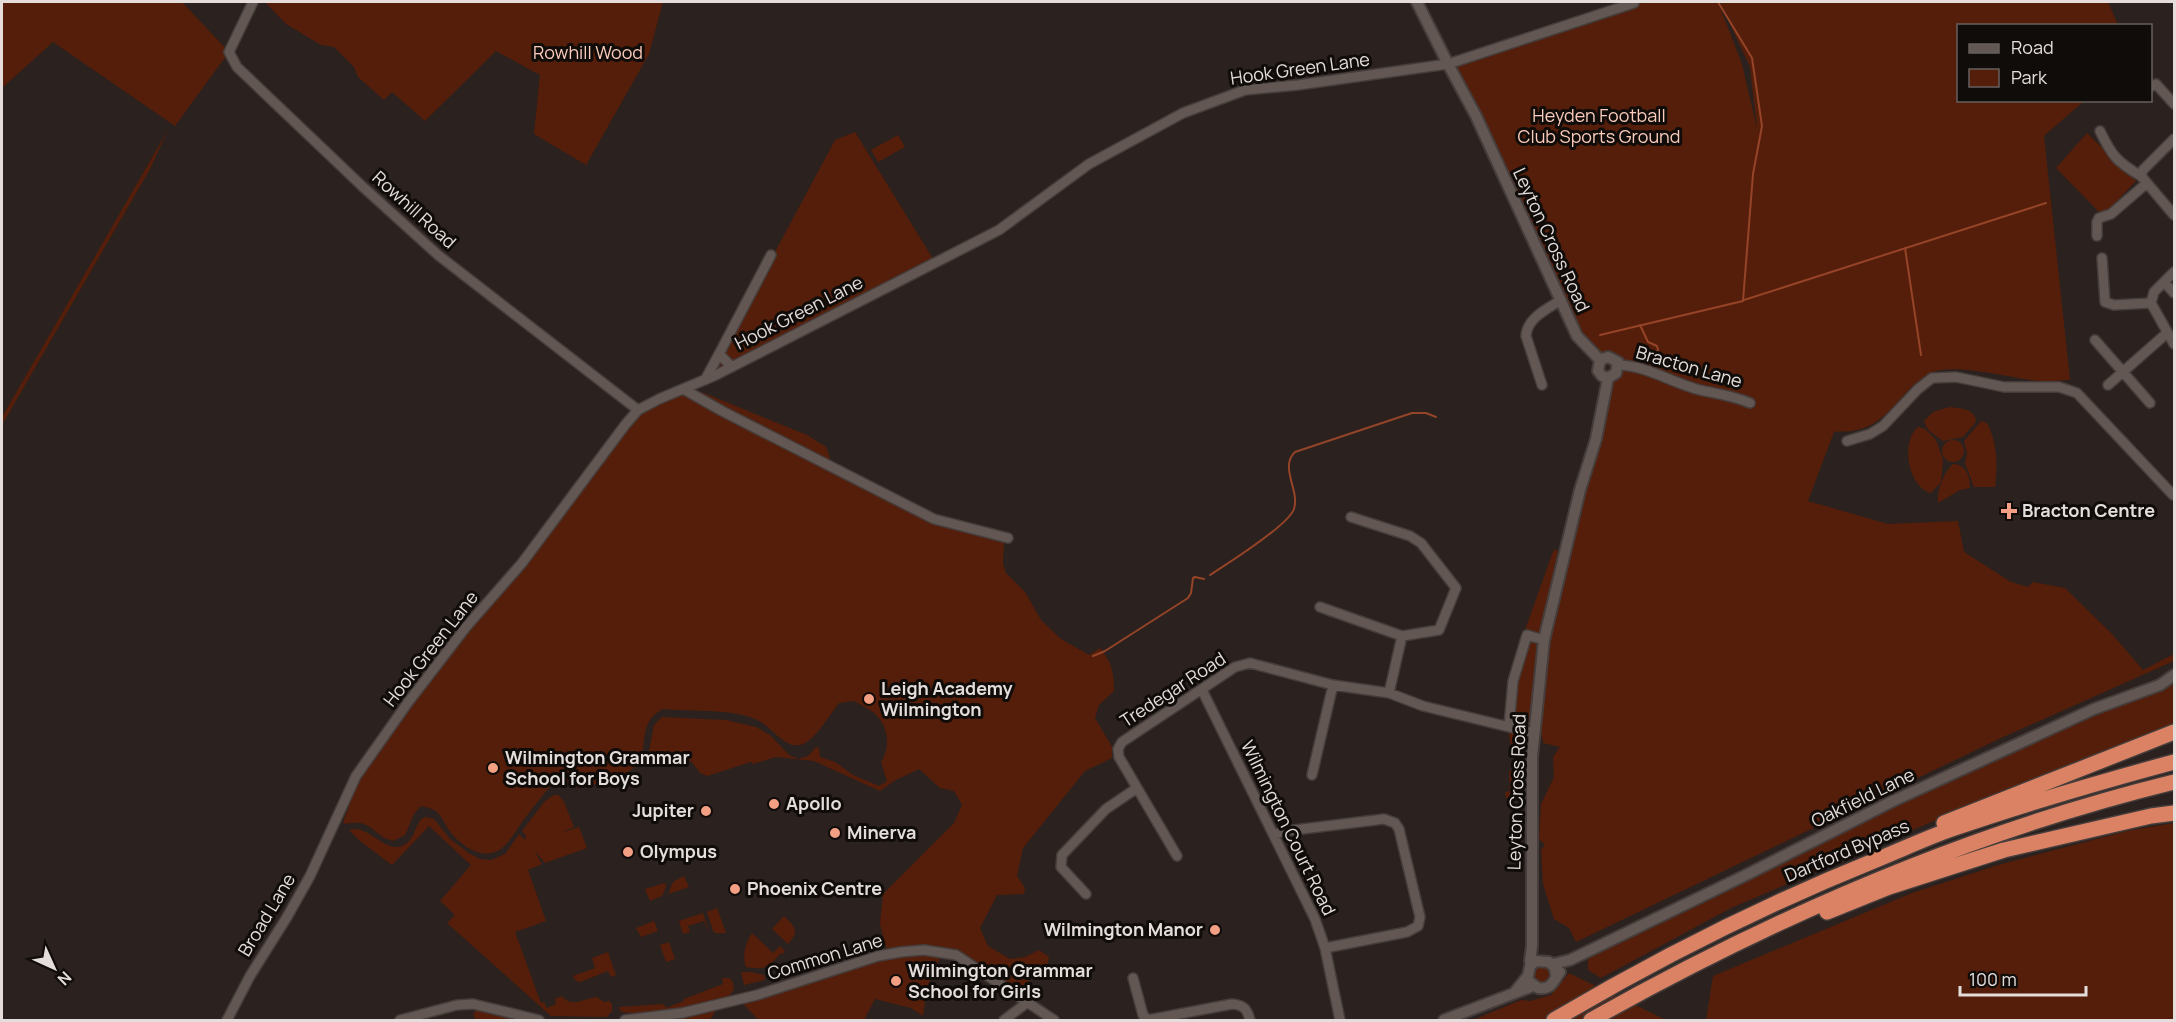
<svg xmlns="http://www.w3.org/2000/svg" width="2176" height="1022" font-family="Manrope,sans-serif">
	<rect width="100%" height="100%" fill="#2b211e"/>
	<path fill="#551e0a" d="M2 2H182L229 52 175 126 53 42 2 88Z
		M265 2H663L649 54 586 165 534 134 540 75 496 51 425 121 392 92 384 100 358 77 354 67 334 47 321 45 286 24Z
		M1645 2H1718L1742 64 1757 129 1750 67 1720 2H2108L2118 25 1958 26V100L2084 101 2044 136 2070 380C2060 380 2048 382 2038 381 2014 378 1953 363 1933 372 1903 385 1891 423 1857 430 1850 432 1841 431 1834 432L1808 501 1888 524 1958 521 1964 552 2011 582 2028 587 2033 582 2065 588 2112 634 2143 670 2174 654V661L2001 738 1576 942 1569 928 1554 919 1543 884 1541 850 1545 845 1539 839 1541 804 1554 777 1553 757 1560 747 1543 743 1541 732 1549 645 1570 542 1607 377 1612 365C1600 363 1590 351 1582 342L1448 65Z
		M168 130 150 169 2 425V417Z
		M855 132 935 262 716 375 723 349 835 140Z
		M2087 133 2136 181 2103 216 2056 168Z
		M898 135 905 147 878 162 871 150Z
		M699 391 807 435 826 447 830 458 826 464 947 525 1004 542 1003 564 1006 573 1025 592 1041 620 1061 639 1089 655 1100 648C1112 663 1114 672 1114 691L1099 705 1095 718 1112 747V758L1085 771 1023 848 1017 876 1025 888 1024 894 997 895 980 928 988 946 1010 959 1025 957 1039 950 1049 957 1046 972 1033 968 1025 993 953 949 936 947 887 950 880 924 883 894 954 823 962 805 954 791 940 788 919 769 894 781 880 791 814 761 776 757 753 764 751 762 707 776 700 773 691 761 648 756 654 725 662 717 726 720 756 727 770 735 789 755 798 759 808 756 816 747 819 748 820 757 835 762 853 775 879 786 887 781 881 762C890 748 889 730 878 717 873 710 861 705 854 701L839 703C831 713 815 740 803 744 786 751 772 727 759 721 736 708 690 712 663 709 640 721 647 739 641 758 636 776 588 788 571 788L567 782 566 768C551 784 538 801 525 818 516 829 509 847 495 852 478 859 457 842 448 829 445 824 442 817 438 813 434 809 427 807 421 806 411 815 411 824 405 835L393 841C372 836 373 818 345 824L343 822 349 807 347 804 357 781 420 692 630 422C649 405 674 396 699 391Z
		M1949 407C1960 408 1976 409 1976 422L1963 437 1943 441 1928 430 1924 421 1933 412Z
		M1981 421 1987 423C1997 441 1998 467 1995 487H1974L1965 463 1967 453 1964 441Z
		M1918 427 1925 429 1936 440 1943 460 1941 482 1931 493C1908 487 1900 442 1918 427Z
		M1942 451a11 11 0 1 1 22 0a11 11 0 1 1-22 0Z
		M1953 464C1966 464 1970 476 1970 488L1960 490 1938 503C1936 492 1945 470 1953 464Z
		M1554 549 1558 551 1542 632 1537 634 1525 630Z
		M1529 641 1539 645 1530 723H1515L1513 718 1519 672Z
		M2174 683V727L1941 818 1731 908 1601 978 1588 970V958L1854 826 2012 751Z
		M1508 729C1519 732 1533 735 1526 749L1512 753Z
		M1525 759 1527 761V786L1518 790 1513 761Z
		M1509 771H1512L1517 795 1506 799 1505 792 1510 791Z
		M554 795H559L564 802 574 827 560 833 579 827 587 848 545 863 534 850 542 864 528 870 546 921 515 932 541 1003 544 1002 547 1008 556 1004 555 999 562 996C572 1009 584 998 597 997L604 1002 609 1001 612 1004V1011L607 1017 551 1016 447 923 455 915 440 901 471 865 429 826 392 865 360 841 349 830C370 822 390 863 410 840 415 834 416 825 421 819L426 817 434 819 450 839 470 854 480 859 491 860 505 854 519 834 525 840 526 836 522 831 545 801Z
		M2174 823V1020H1706L1713 976 1912 893 1998 865 2127 831Z
		M684 876 689 887 668 894 673 882Z
		M665 883 666 887 662 896 650 901 645 889Z
		M717 908 726 933H715L713 931 707 912Z
		M703 913 709 933 704 921 688 926 690 932 683 934 679 921Z
		M784 916C795 927 800 931 788 944L772 929Z
		M654 921 658 931 641 937 636 928Z
		M752 933 773 953 780 946 785 951 783 954 781 953C768 968 765 970 746 967 742 956 745 944 752 933Z
		M669 942 675 959 666 962 660 945Z
		M608 952 616 975 611 977 608 971 580 982 576 981 573 976 595 968 592 958Z
		M922 955 941 956 927 987 923 1016 911 1008 875 999 864 1020H758L741 1001 874 961Z
		M1544 964 1553 973 1548 983 1541 984 1533 978 1532 972 1536 966Z
		M741 972H751L764 975 765 980 744 985Z
		M1569 973 1666 1020H1473L1521 1000 1530 1001 1551 995Z
		M722 978H730L733 983 734 989C732 992 731 995 728 996 715 1004 632 1018 620 1011L619 1007 664 1004 666 1008 684 1001V999L723 984Z
		M719 1005 710 1020H628Z
		M476 1009 518 1020H477L473 1016Z"/>
	<g fill="none" stroke-linecap="round" stroke-linejoin="round">
		<path stroke="#954428" stroke-width="2" d="M1905 248 1921 355
			M1744 300 2046 203
			M1640 325 1648 342 1657 346 1658 350 1653 360
			M1600 335 1743 301 1753 174 1762 126 1752 58 1718 2
			M1210 575C1227 564 1288 526 1294 509 1300 490 1279 467 1295 452L1412 413H1426L1436 417
			M1093 656 1105 651 1188 598 1191 593 1193 578 1195 577 1204 579"/>
		<defs>
			<path id="minor" d="M253 2 229 52 237 67 362 186 438 255 638 410
				M2150 87 2156 84 2174 104
				M2100 131C2112 156 2117 162 2141 176
				M2174 139 2143 170 2141 176 2174 215
				M2097 236V222L2099 218 2111 214 2147 183
				M2102 258 2105 302 2114 305 2151 303
				M2174 272 2154 292 2151 303 2174 344
				M2164 282 2174 293
				M2095 340 2150 403
				M1619 365C1648 366 1672 383 1700 390 1718 394 1734 396 1750 403
				M732 367 719 354 771 255
				M705 380 719 354
				M1542 385 1526 336C1527 318 1547 309 1561 300
				M2108 385 2167 333
				M685 390 722 411 934 519 1008 538
				M1847 441 1870 434 1883 426 1918 389 1932 378 1956 377 2004 387H2059L2077 393 2173 495
				M1320 607 1402 636 1439 630 1456 588 1421 543 1410 536 1351 517
				M1202 690 1315 919 1325 948 1340 1020
				M1389 693 1402 636
				M1509 726 1513 681 1527 635 1544 640
				M1312 775 1333 685
				M1275 834 1286 831 1384 819 1395 823 1399 829 1420 917 1418 926 1407 932 1325 948
				M1177 856 1119 757 1118 749 1122 742 1235 667 1250 663 1333 685 1389 693 1423 706 1534 733
				M1086 894 1061 867 1062 855 1106 809 1137 788
				M1133 978 1143 1015 1148 1020 1232 1004C1244 1005 1247 1009 1250 1020
				M227 1020 250 976 287 917 310 876 356 776 409 701 466 627 522 563 625 425 638 410 659 399 716 375 999 230 1089 164 1183 113 1245 90 1298 85 1448 64 1634 3V2
				M400 1020 457 1005 473 1004 539 1020
				M625 1020 682 1013 757 995 878 956 901 952 924 950 956 955 1054 1020
				M1004 1020 1028 1002"/>
			<path id="tertiary" d="M1417 2 1448 64 1476 116 1577 336 1600 360
				M1600 360 1608 357 1618 362 1616 373 1608 378
				M1600 360 1598 371 1602 376 1608 378
				M1532 964 1530 961 1532 946V757L1544 640 1580 490 1596 439 1608 378
				M1553 964 1570 960 1748 874 1893 801 2094 709 2160 685 2174 675
				M1530 982 1538 988C1552 990 1553 981 1560 972
				M1515 992 1528 976 1530 966 1536 961 1549 962 1555 968 1556 976
				M1444 1020 1533 986"/>
			<path id="trunk" d="M1944 823 2174 732
				M1827 912 1889 887 2004 850 2151 816 2174 813
				M1554 1020C1657 959 1764 905 1876 860 1901 850 1926 838 1952 829 2025 804 2100 782 2174 762
				M1591 1020C1774 917 1970 832 2174 782"/>
		</defs>
		<use href="#minor" stroke="#453d3b" stroke-width="12"/>
		<use href="#tertiary" stroke="#453d3b" stroke-width="14"/>
		<use href="#trunk" stroke="#453d3b" stroke-width="18"/>
		<use href="#minor" stroke="#625753" stroke-width="9"/>
		<use href="#tertiary" stroke="#625753" stroke-width="10"/>
		<use href="#trunk" stroke="#db8264" stroke-width="15"/>
	</g>
	<g fill="#f39f83" stroke="#100c0a" stroke-width="2">
		<path d="M2006 502h6v6h6v6h-6v6h-6v-6h-6v-6h6z"/>
		<circle cx="869" cy="699" r="6"/>
		<circle cx="493" cy="768" r="6"/>
		<circle cx="774" cy="804" r="6"/>
		<circle cx="706" cy="811" r="6"/>
		<circle cx="835" cy="833" r="6"/>
		<circle cx="628" cy="852" r="6"/>
		<circle cx="735" cy="889" r="6"/>
		<circle cx="1215" cy="930" r="6"/>
		<circle cx="896" cy="981" r="6"/>
	</g>
	<g text-anchor="middle" stroke-width="6" stroke-linejoin="round" paint-order="stroke">
		<g font-size="18" fill="#fbcbbb" stroke="#100c0a">
			<text x="588" y="59">Rowhill Wood</text>
			<text x="1599" y="122">Heyden Football<tspan x="1599" dy="21">Club Sports Ground</tspan></text>
		</g>
		<g font-size="18" fill="#e4dddb" stroke="#100c0a">
			<text transform="translate(1300 69) rotate(-8)" y="6">Hook Green Lane</text>
			<text transform="translate(414 210) rotate(42)" y="6">Rowhill Road</text>
			<text transform="translate(1551 240) rotate(65)" y="6">Leyton Cross Road</text>
			<text transform="translate(799 313) rotate(-27)" y="6">Hook Green Lane</text>
			<text transform="translate(1689 367) rotate(16)" y="6">Bracton Lane</text>
			<text transform="translate(431 649) rotate(-52)" y="6">Hook Green Lane</text>
			<text transform="translate(1173 690) rotate(-33)" y="6">Tredegar Road</text>
			<text transform="translate(1517 792) rotate(-88)" y="6">Leyton Cross Road</text>
			<text transform="translate(1863 798) rotate(-26)" y="6">Oakfield Lane</text>
			<text transform="translate(1288 828) rotate(64)" y="6">Wilmington Court Road</text>
			<text transform="translate(1847 851) rotate(-23)" y="6">Dartford Bypass</text>
			<text transform="translate(267 915) rotate(-59)" y="6">Broad Lane</text>
			<text transform="translate(825 957) rotate(-17)" y="6">Common Lane</text>
		</g>
		<g font-size="18" font-weight="bold" fill="#e4dddb" stroke="#100c0a" text-anchor="start">
			<text x="2022" y="517">Bracton Centre</text>
			<text x="881" y="695">Leigh Academy<tspan x="881" dy="21">Wilmington</tspan></text>
			<text x="505" y="764">Wilmington Grammar<tspan x="505" dy="21">School for Boys</tspan></text>
			<text x="786" y="810">Apollo</text>
			<text x="694" y="817" text-anchor="end">Jupiter</text>
			<text x="847" y="839">Minerva</text>
			<text x="640" y="858">Olympus</text>
			<text x="747" y="895">Phoenix Centre</text>
			<text x="1203" y="936" text-anchor="end">Wilmington Manor</text>
			<text x="908" y="977">Wilmington Grammar<tspan x="908" dy="21">School for Girls</tspan></text>
		</g>
	</g>
	<rect width="2176" height="1022" fill="none" stroke="#e4dddb" stroke-width="6"/>
	<rect x="1957" y="24" width="195" height="78" fill="#100c0a" stroke="#65605e" stroke-width="1.5"/>
	<rect x="1969" y="44" width="30" height="9" fill="#625753" stroke="#65605e" stroke-width="1.5"/>
	<text x="2011" y="54" font-size="18" fill="#e4dddb">Road</text>
	<rect x="1969" y="69" width="30" height="18" fill="#551e0a" stroke="#65605e" stroke-width="1.5"/>
	<text x="2011" y="84" font-size="18" fill="#e4dddb">Park</text>
	<g transform="translate(54 968) rotate(135)" stroke="#100c0a" stroke-width="4.5" paint-order="stroke">
	<path d="M0-4.5L10 22L0 15L-10 22Z" fill="#e4dddb"/>
	<text y="-9" font-size="16" font-weight="bold" text-anchor="middle" fill="#e4dddb">N</text>
	</g>
	<path d="M1960 986v9h126v-9" fill="none" stroke="#e4dddb" stroke-width="3"/>
	<text x="1969" y="986" font-size="18" fill="#e4dddb" stroke="#100c0a" stroke-width="4.5" paint-order="stroke">100 m</text>
</svg>
